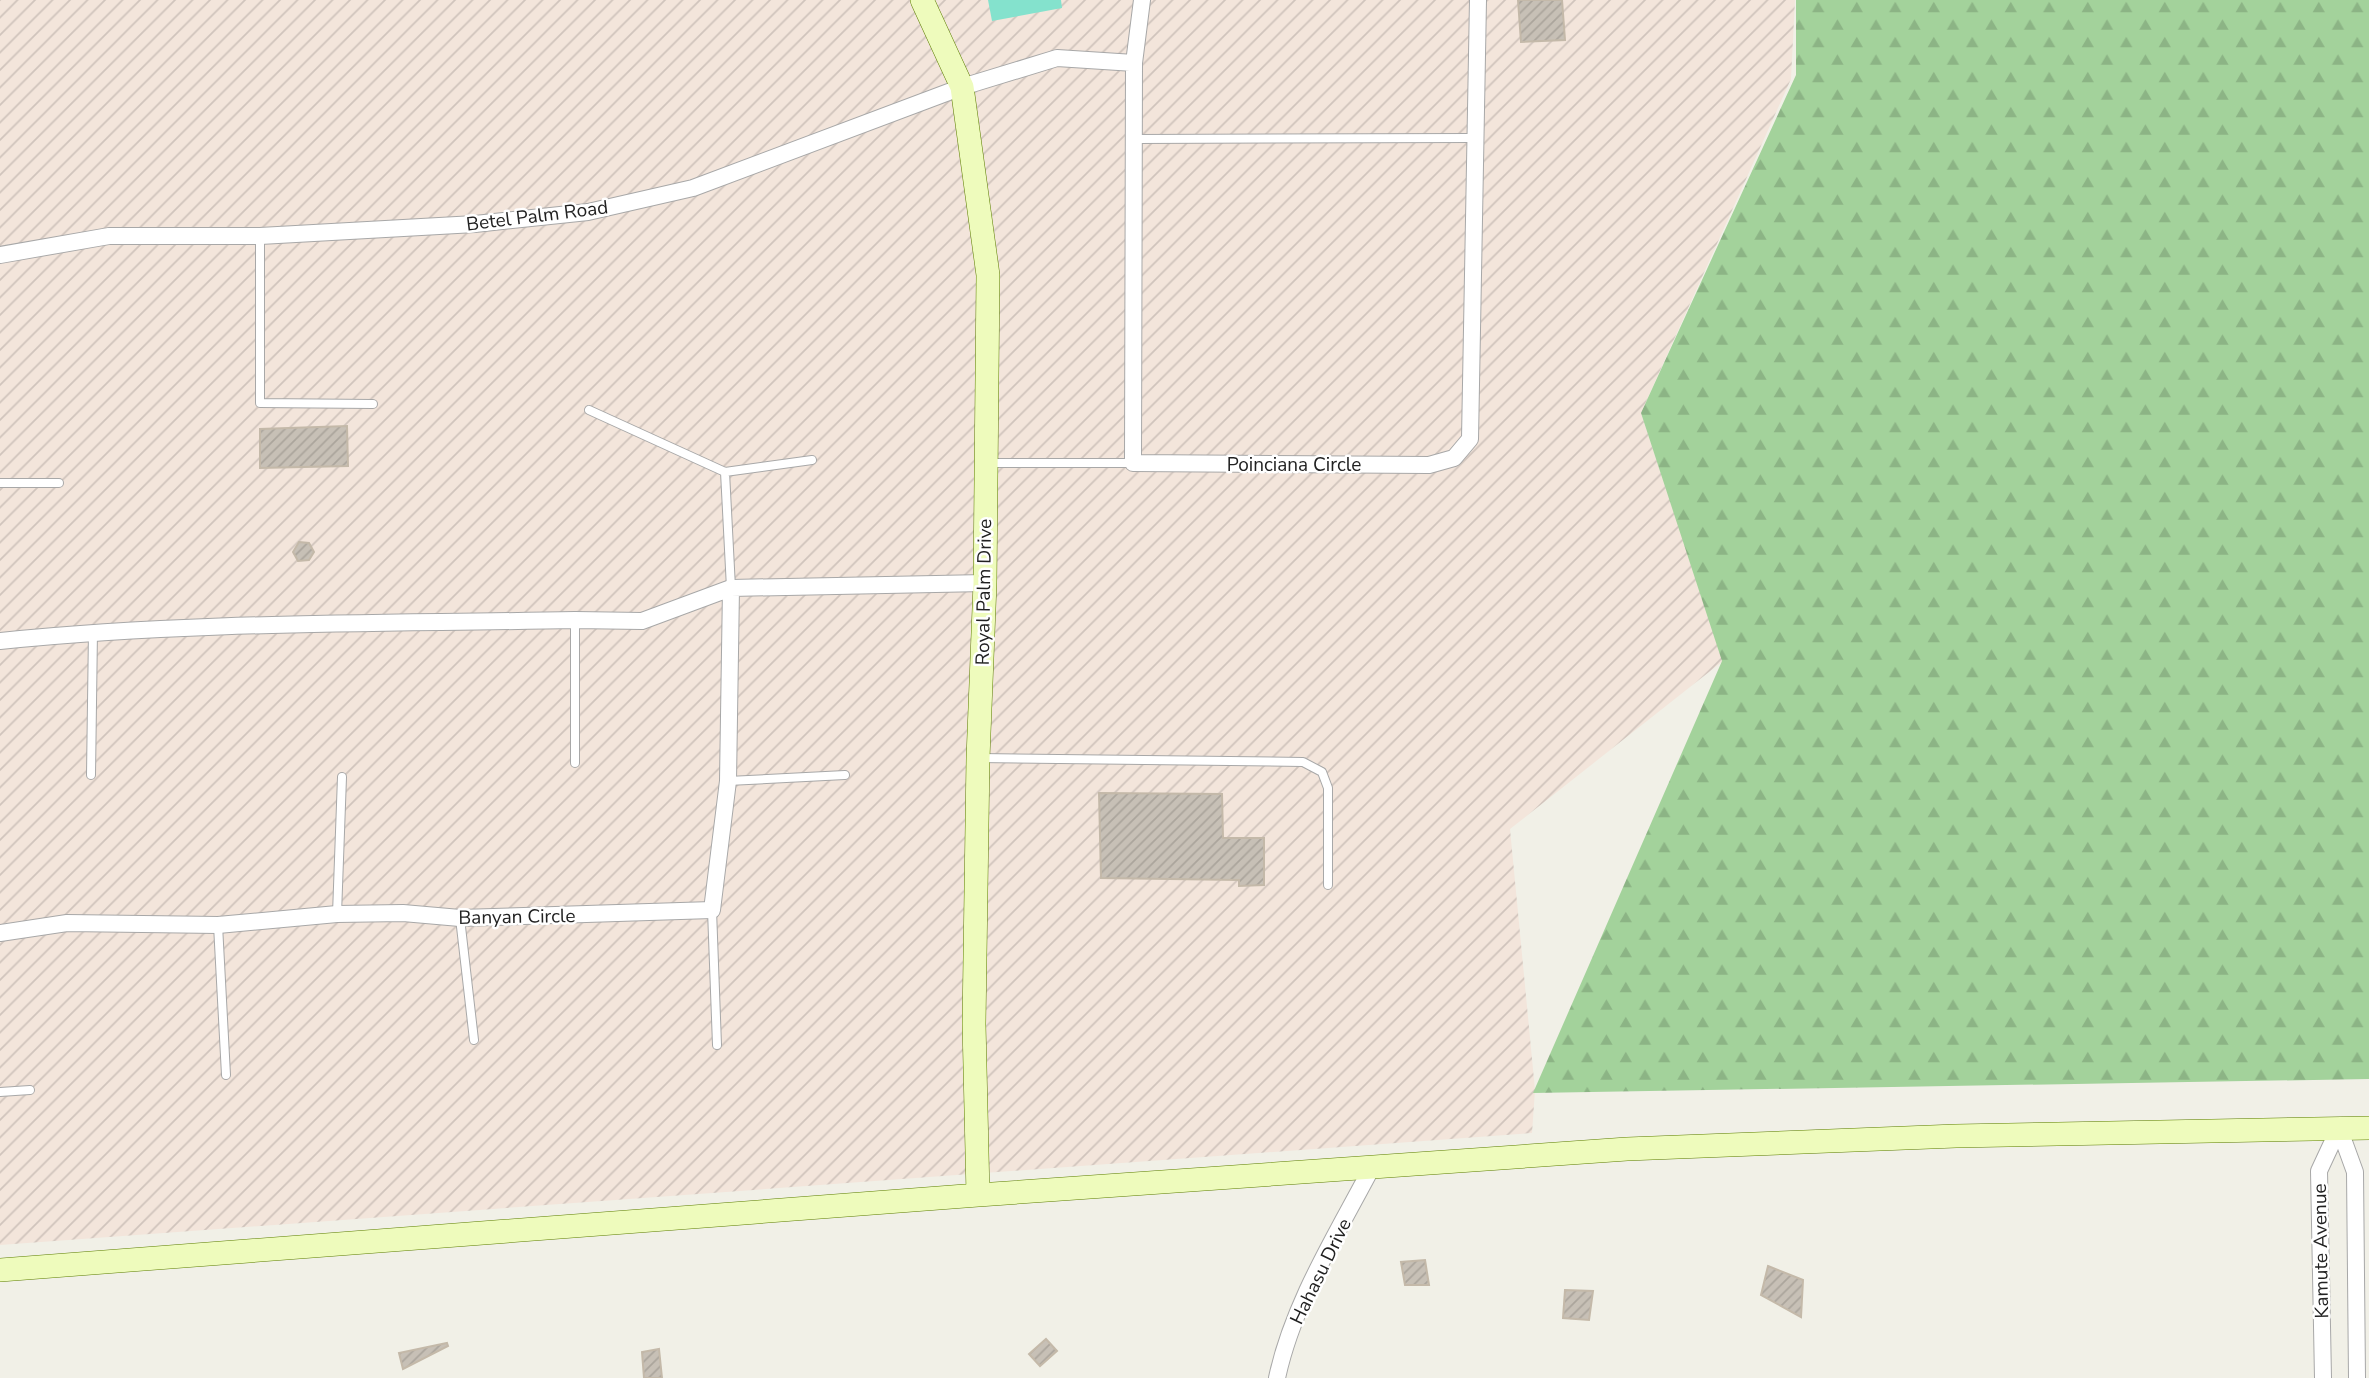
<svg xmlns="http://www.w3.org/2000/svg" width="2369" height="1378" font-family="'Nunito Sans',sans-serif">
	<defs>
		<pattern id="military-furrows" width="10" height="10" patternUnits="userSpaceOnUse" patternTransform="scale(1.75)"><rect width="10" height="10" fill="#f3e5db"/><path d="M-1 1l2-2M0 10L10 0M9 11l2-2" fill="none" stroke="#d0c4bc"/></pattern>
		<pattern id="forest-firs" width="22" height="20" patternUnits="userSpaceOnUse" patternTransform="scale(1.75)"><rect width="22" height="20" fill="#a3d29b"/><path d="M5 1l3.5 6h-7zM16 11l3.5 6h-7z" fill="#8cb485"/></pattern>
		<pattern id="building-hatch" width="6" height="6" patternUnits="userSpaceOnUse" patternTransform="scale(1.75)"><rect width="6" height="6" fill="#c7c0b6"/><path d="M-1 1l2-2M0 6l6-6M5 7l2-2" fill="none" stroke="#aba59c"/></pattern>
	</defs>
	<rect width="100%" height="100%" fill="#f1f0e7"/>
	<path fill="url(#military-furrows)" d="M0 0H1795L1791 79 1641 413 1723 661 1510 829 1535 1090 1532 1133 0 1245Z"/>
	<path fill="url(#forest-firs)" d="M1796 0H2369V1079L1533 1093 1722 661 1641 413 1796 75Z"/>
	<path fill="#84e2cd" d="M988 0H1061L1062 8 992 21Z"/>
	<path fill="url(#building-hatch)" stroke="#c4b9a9" stroke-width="2" d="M1518 0H1562L1565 40 1521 42Z
		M347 426 348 466 260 468V429Z
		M299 542 309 543 314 552 309 560 298 561 293 552Z
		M1099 793 1222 794 1223 838H1264V885L1239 886V880L1101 878Z
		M1425 1260 1429 1285H1405L1401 1262Z
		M1768 1266 1803 1280 1801 1317 1761 1295Z
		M1565 1290 1593 1291 1589 1320 1563 1318Z
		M1046 1339 1057 1351 1040 1366 1029 1354Z
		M447 1343 448 1346 403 1369 399 1353Z
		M659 1349 662 1378H644L642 1352Z"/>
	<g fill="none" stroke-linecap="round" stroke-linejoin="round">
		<defs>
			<path id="lane" d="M1135 139 1475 138
				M260 236V403L373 404
				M589 410 725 472
				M989 463H1133
				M0 483H59
				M731 588 725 472 812 460
				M575 620V763
				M979 758 1303 762 1322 772 1328 788V885
				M91 775 93 631
				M728 781 845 775
				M712 910 717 1045
				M337 914 342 777
				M460 918 474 1040
				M218 925 226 1075
				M0 1092 30 1090"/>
			<path id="street" d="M1142 0 1134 63 1133 463 1429 465 1454 458 1470 439 1478 0
				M0 255 109 236H260L475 224 588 212 693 188 962 87 1057 58 1134 63
				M0 641C191 621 384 624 575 620L642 621 731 588 985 583
				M0 933 67 923 218 925 337 914 403 913 460 918 712 910 728 781 731 588
				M2339 1128 2355 1172 2357 1378
				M1277 1378C1293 1303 1337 1234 1372 1167
				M2323 1378 2319 1171 2339 1128"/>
			<path id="secondary" d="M922 0 962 87 988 275 985 583 978 758 974 1024 978 1195
				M0 1270 978 1195 1627 1149 1956 1136 2369 1128"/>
		</defs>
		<use href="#lane" stroke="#a8a8a8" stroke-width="10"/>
		<use href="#street" stroke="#a8a8a8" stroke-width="18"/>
		<use href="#secondary" stroke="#5d7e02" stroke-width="24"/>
		<use href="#lane" stroke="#fff" stroke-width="8"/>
		<use href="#street" stroke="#fff" stroke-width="16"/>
		<use href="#secondary" stroke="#eefbbc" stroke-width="23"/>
	</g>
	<g text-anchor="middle" stroke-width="5" stroke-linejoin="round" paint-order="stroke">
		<g font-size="19" fill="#212121" stroke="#fff">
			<text transform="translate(537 215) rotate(-7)" y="7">Betel Palm Road</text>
			<text x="1294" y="471">Poinciana Circle</text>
			<text transform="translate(983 592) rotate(-89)" y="7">Royal Palm Drive</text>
			<text transform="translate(517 916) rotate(-1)" y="7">Banyan Circle</text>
			<text transform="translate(2320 1251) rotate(-91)" y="7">Kamute Avenue</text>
			<text transform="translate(1320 1271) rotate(-64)" y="7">Hahasu Drive</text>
		</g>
	</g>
</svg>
